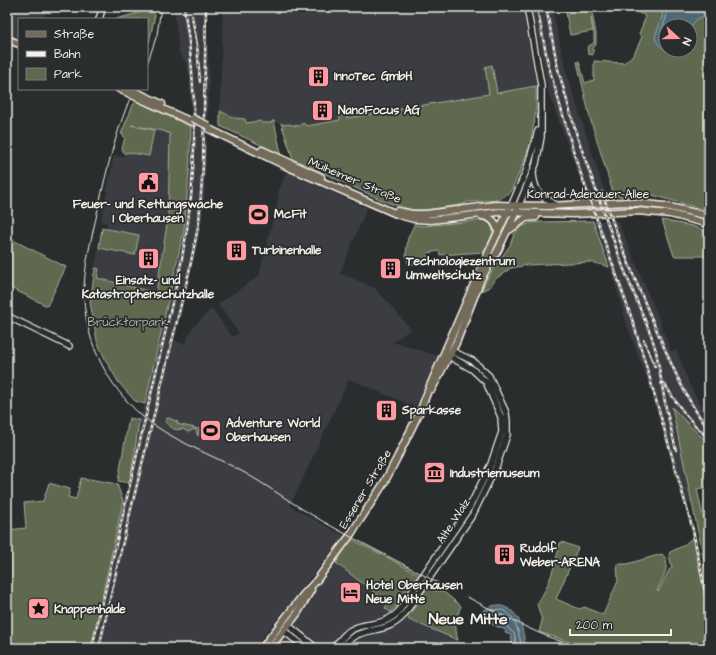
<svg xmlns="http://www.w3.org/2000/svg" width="716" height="655" font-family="'Architects Daughter',sans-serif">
	<rect width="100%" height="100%" fill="#2a2d2e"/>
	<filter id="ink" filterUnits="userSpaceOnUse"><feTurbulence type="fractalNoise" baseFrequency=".025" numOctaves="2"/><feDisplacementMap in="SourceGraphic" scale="8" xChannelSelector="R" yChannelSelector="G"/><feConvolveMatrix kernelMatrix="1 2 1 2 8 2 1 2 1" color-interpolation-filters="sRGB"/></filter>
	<g filter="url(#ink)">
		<path fill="#3b3c42" d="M10 7H48L43 19H19V40L7 35V15Z
			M174 7H208L207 30 209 77 204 205 198 242 174 340 185 344 192 329 206 314 212 309 232 337 239 333 218 304 259 276 278 199 279 190 286 173 289 172 367 208 340 273 375 288 411 329 393 342 438 356 415 407 349 379 290 506 344 536 254 648H91L123 501 134 463V451L139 420 145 404 184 230 189 173 191 132 190 79 186 63 179 53Z
			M223 7H522L536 86 497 93 491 65 485 67 489 94 347 119 345 106 339 107 341 120 307 126 304 123 299 126 291 124 284 125 274 121 272 123H262L260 121 246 123 245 119 234 118 220 111Z
			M532 7H552L566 71 605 193 586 196 548 91Z
			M131 125 163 131 170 134 168 218 156 293 97 278 99 269 95 268 102 228H106L107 226V223L101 222 112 165 114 156 124 157Z
			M593 221H618L660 321 662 328 671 351 676 350 691 388 709 418V442L698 434 672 408 692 502 684 505 651 390 626 322 610 267Z
			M336 563 389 603 390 612 458 640 466 648H276L303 610 315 589Z"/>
		<path fill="#5e6950" stroke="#a9ad9c" d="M565 7H591L596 34V45L593 48V55L588 54 587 47 594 43V35L591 17 593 31 570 35Z
			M632 7H660L662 8C665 18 658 25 656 35 671 57 666 50 690 50 690 39 687 22 699 16 702 15 706 16 709 15V211L645 193 633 197 614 196 590 118 577 62 579 61 585 83 594 80V61L624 63 634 54 642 37 639 34 645 19 644 15 632 10Z
			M149 10 152 11 155 15 147 52V19H116Z
			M492 65 497 93 536 86V112L530 145 521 169 511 191 499 200 468 202 461 205 426 210H412L386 202 293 159 281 123 284 125 287 124 299 126 303 123 307 126 340 120 339 107 345 106 347 118 489 94 485 67Z
			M136 101 191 127 189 173 184 230 145 404 135 401 119 383 106 361 97 341 90 302 95 268 99 269 97 278 156 293 168 218 170 134 163 131 131 125 154 130 149 156 126 152 125 154 122 149 125 137 123 136V134H121L133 105Z
			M220 111 234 118 245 119 246 123 260 121 262 123H272V121H274L281 153 280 154 220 126Z
			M484 220C500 226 489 241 484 252L440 255 439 251 427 253 430 264H408L406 254 408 238 414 225 424 226Z
			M662 220 692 226 709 232V258L702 256H674Z
			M593 221 609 267 591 262 527 265 511 268 494 280 490 287 481 291 487 279 510 245 514 234 521 227 531 223 540 222Z
			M102 228 139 235 135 255 99 248Z
			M11 239 66 267 47 306 7 286V246Z
			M672 407 698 434 709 442V498L707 497V487L697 489 703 517 709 515V588L701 546Z
			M129 418 139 420C136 441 134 462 129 483L118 481Z
			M169 418 178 422 177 424 199 429 198 436 195 429 188 432 183 429C173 431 173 428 165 422L166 419Z
			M81 478 86 479 87 481 89 479 117 484 123 501 91 648H7V530L26 528 24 503 43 501 49 483 70 489 68 497 76 499Z
			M693 537 709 618V648H587L539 632 542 621 537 604C550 585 555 565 560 543L562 542 578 548 556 599 579 609 585 607 603 615 618 581 617 564H627L662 554C673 563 661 581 657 591L658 592 669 570 672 568 669 555 670 552 683 546Z
			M351 539 383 555 419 575 405 592 400 603 390 612 385 608 388 603 336 563Z
			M428 585 433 588V590L444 592 461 606C456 618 454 627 458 640L409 620 407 616 408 613 412 611Z"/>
		<path fill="#4f6874" stroke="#919fa2" d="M660 7H709V15C697 19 698 16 690 28V26H666V50H679C668 54 659 48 655 38 657 27 667 16 660 7Z
			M496 605C521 608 522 628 526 648H513L511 635 505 633 506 630 476 618C482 611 487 607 496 605Z"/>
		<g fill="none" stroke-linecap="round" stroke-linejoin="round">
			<path stroke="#b2baba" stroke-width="1" d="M666 7C671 23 651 34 666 45
				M517 648 514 633 510 630 507 626 486 617 485 614C512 598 518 629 522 648"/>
			<defs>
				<path id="secondary" d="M99 19 101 13V7
					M533 174C535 193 541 196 556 205
					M512 204 527 169 538 131
					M519 205 536 164 541 137V85L527 7
					M7 316 69 346
					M288 625 316 648
					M284 631 306 648
					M333 648C339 642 344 634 351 630 367 621 383 628 399 611L469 508 491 464 502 432 501 417 486 382 472 369 449 356
					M341 648C361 622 382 638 403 616L473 514 496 467 507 435V421L506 413 489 376 473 361 452 351"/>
				<path id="primary" d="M7 39 19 44
					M119 89 130 94
					M136 92 162 104
					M134 96 192 122
					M209 129 286 166 399 215 414 219 431 220 499 212 573 214 638 211 670 214 709 224
					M262 150 321 177
					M397 211 413 214H426L495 205 548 206 627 202 665 206 709 216
					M482 216C492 217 497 223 498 233
					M509 230 526 218 536 217
					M432 389 456 343 481 279 498 250 517 210
					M262 648 303 595 316 581 349 537 384 483 398 456 421 409 429 388 477 277 509 209
					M270 648 297 614 311 590"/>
			</defs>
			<use href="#secondary" stroke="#f4f1e8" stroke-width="8"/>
			<use href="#primary" stroke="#f4f1e8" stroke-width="9"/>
			<use href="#secondary" stroke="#2a2d2e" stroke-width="5.5"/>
			<use href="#primary" stroke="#736a5a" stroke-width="6"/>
			<path stroke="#f4f1e8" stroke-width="1" d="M147 64 157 35 161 7
				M134 89C117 127 107 168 98 209 92 237 83 268 84 298 86 344 108 386 142 416 172 441 211 454 245 473 266 485 286 499 307 512 350 538 395 559 438 583
				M467 597C505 616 541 638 583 648"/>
			<defs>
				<path id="rail" d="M537 7 548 64 576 160 634 325 650 379 693 530 709 611
					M546 7 558 69 577 136 623 267 651 335 656 351 666 408 676 450
					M192 16 197 45 200 82
					M602 192C618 239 637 285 657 331 672 366 686 400 709 430
					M644 340 655 367
					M664 383C676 404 691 423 709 439
					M92 648 179 273C198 185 199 96 184 7
					M99 648 121 550 189 272 199 222 203 165 206 7"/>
			</defs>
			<use href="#rail" stroke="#f4f1e8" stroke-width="2.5"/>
			<use href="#rail" stroke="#2a2d2e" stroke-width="1" stroke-dasharray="3" stroke-linecap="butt"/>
			<defs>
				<path id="primary-bridge" d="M132 90 136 92
					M130 94 134 96
					M192 118 209 126"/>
			</defs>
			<use href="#primary-bridge" stroke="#f4f1e8" stroke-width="9" stroke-linecap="butt"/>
			<use href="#primary-bridge" stroke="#736a5a" stroke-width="6"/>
		</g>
	</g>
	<defs>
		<symbol id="building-square" viewBox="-11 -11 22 22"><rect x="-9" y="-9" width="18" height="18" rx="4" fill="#ff9aa2" stroke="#2a2d2e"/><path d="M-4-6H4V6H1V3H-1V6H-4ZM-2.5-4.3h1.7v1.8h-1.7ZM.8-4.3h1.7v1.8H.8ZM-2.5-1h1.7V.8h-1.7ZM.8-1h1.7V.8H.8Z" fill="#111"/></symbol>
		<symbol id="civic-square" viewBox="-11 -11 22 22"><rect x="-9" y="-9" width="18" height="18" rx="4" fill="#ff9aa2" stroke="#2a2d2e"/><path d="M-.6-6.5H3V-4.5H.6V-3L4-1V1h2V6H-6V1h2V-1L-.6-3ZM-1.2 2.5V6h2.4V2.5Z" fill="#111"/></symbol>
		<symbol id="stadium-square" viewBox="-11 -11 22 22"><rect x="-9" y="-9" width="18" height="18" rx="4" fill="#ff9aa2" stroke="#2a2d2e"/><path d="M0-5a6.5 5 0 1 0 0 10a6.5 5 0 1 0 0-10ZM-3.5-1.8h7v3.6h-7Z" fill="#111"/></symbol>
		<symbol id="museum-square" viewBox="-11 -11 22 22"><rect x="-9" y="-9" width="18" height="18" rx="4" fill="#ff9aa2" stroke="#2a2d2e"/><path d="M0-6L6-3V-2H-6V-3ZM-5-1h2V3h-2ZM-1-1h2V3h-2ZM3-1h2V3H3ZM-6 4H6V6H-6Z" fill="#111"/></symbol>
		<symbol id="hotel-square" viewBox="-11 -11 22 22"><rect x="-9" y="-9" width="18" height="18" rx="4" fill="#ff9aa2" stroke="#2a2d2e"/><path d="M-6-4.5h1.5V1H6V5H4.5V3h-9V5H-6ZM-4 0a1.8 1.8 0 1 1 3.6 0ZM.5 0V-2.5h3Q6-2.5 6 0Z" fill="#111"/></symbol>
		<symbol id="sight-square" viewBox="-11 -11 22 22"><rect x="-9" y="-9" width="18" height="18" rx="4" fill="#ff9aa2" stroke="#2a2d2e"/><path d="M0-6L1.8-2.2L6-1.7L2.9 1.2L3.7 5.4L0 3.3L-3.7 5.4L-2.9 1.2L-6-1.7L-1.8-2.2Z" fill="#111"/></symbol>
	</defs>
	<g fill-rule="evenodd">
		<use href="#building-square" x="306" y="64" width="25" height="25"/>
		<use href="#building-square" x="310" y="98" width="25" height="25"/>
		<use href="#civic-square" x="136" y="170" width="25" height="25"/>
		<use href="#stadium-square" x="246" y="202" width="25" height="25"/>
		<use href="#building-square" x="224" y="238" width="25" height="25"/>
		<use href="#building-square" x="136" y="246" width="25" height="25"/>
		<use href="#building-square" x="378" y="256" width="25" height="25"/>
		<use href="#building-square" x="374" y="398" width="25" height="25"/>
		<use href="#stadium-square" x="198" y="418" width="25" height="25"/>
		<use href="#museum-square" x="422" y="460" width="25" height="25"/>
		<use href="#building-square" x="492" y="542" width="25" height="25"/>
		<use href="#hotel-square" x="338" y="580" width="25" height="25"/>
		<use href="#sight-square" x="26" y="596" width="25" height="25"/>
	</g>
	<g text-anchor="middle" stroke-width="3.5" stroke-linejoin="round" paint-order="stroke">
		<g font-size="12" font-weight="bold" fill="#f4f1e8" stroke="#2a2d2e" text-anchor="start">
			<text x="334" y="80">InnoTec GmbH</text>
			<text x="338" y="114">NanoFocus AG</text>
			<text x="148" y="208" text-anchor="middle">Feuer- und Rettungswache<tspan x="148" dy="14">1 Oberhausen</tspan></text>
			<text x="274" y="218">McFit</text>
			<text x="252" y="254">Turbinenhalle</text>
			<text x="406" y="265">Technologiezentrum<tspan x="406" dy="14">Umweltschutz</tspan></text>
			<text x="148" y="284" text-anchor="middle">Einsatz- und<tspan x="148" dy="14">Katastrophenschutzhalle</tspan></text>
			<text x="402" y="414">Sparkasse</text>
			<text x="226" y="427">Adventure World<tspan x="226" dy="14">Oberhausen</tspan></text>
			<text x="450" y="477">Industriemuseum</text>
			<text x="520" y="552">Rudolf<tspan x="520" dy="14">Weber-ARENA</tspan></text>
			<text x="366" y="589">Hotel Oberhausen<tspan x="366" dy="14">Neue Mitte</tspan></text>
			<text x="54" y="613">Knappenhalde</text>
		</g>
		<g font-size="12" fill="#f4f1e8" stroke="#2a2d2e">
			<text transform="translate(355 180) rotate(23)" y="4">Mülheimer Straße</text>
			<text x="588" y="198">Konrad-Adenauer-Allee</text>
			<text transform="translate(365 489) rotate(-59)" y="4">Essener Straße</text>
			<text transform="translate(453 521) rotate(-57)" y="4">Alte Walz</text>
		</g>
		<g font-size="12" fill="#b0b4a4" stroke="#2a2d2e">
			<text x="128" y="326">Brücktorpark</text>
		</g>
		<g font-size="16" font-weight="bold" fill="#f4f1e8" stroke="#2a2d2e">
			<text x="468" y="624">Neue Mitte</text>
		</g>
	</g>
	<rect width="716" height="655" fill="none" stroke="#2a2d2e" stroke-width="24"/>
	<rect x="12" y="12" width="692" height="631" fill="none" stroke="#f4f1e8" stroke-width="1.5" filter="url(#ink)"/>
	<rect x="18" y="18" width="130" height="72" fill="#2a2d2e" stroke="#7b7b78"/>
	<rect x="26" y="31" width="20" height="6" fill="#736a5a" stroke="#7b7b78"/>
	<text x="54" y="38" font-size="12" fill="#f4f1e8">Straße</text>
	<rect x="26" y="51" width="20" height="6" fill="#f4f1e8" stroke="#7b7b78"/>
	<text x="54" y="58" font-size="12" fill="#f4f1e8">Bahn</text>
	<rect x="26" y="68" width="20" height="12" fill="#5e6950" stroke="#7b7b78"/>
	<text x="54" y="78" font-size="12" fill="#f4f1e8">Park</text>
	<g transform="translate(678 38) rotate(111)"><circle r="19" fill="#2a2d2e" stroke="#7b7b78"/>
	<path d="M0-3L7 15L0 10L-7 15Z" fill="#ff9aa2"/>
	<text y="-6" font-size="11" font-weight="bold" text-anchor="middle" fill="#f4f1e8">N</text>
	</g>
	<path d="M570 629v6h101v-6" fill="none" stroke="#f4f1e8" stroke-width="2"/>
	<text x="576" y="629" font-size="12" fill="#f4f1e8" stroke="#2a2d2e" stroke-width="3" paint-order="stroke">200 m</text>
</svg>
